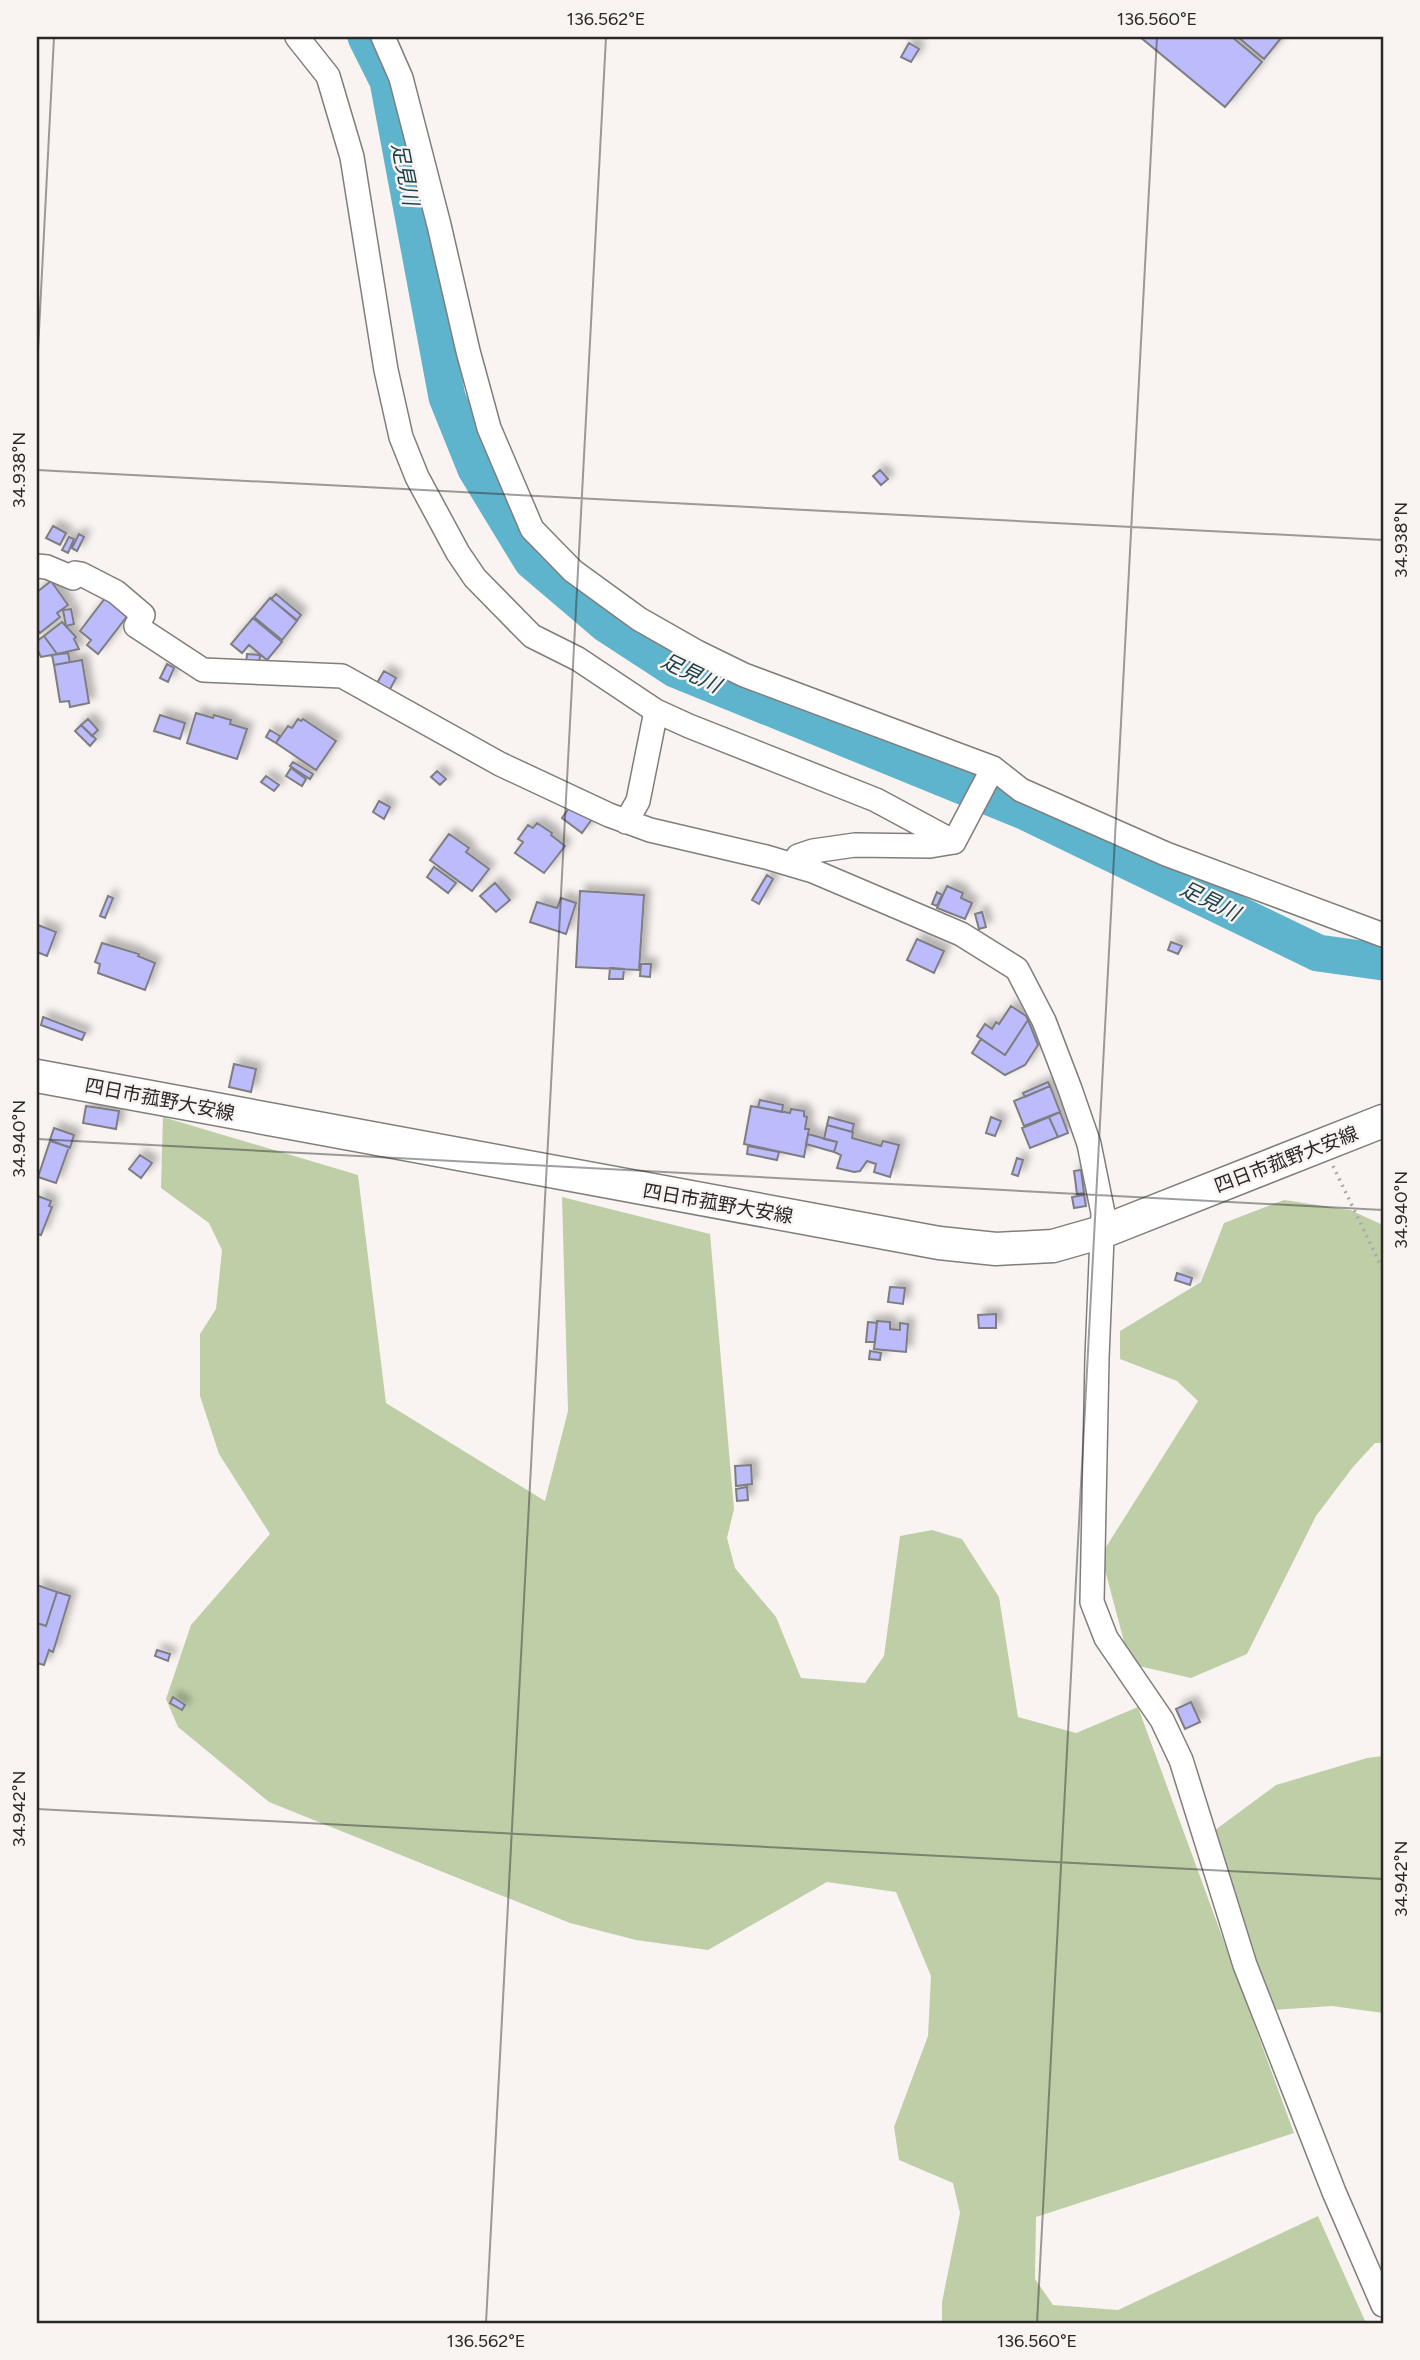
<svg xmlns="http://www.w3.org/2000/svg" width="1420" height="2360" font-family="Figtree,'Noto Sans JP',sans-serif">
	<defs>
		<filter id="shadow"><feDropShadow dx="6" dy="-6" stdDeviation="3.5" flood-color="#0004"/></filter>
	</defs>
	<rect width="100%" height="100%" fill="#f9f4f2"/>
	<path fill="#becfa8" d="M163 1117 358 1175 386 1403 545 1501 568 1411 562 1197 710 1234 734 1509 727 1538 735 1568 776 1617 801 1678 865 1683 884 1656 900 1536 932 1530 962 1539 999 1597 1018 1717 1076 1733 1138 1707 1294 2133 1036 2217 1035 2279 1053 2305 1118 2310 1318 2216 1366 2323H942V2302L960 2213 953 2183 899 2160 894 2127 928 2036 931 1976 896 1892 827 1882 708 1950 636 1940 570 1923 269 1802 178 1727 166 1699 191 1625 270 1534 219 1454 200 1396V1334L216 1309 222 1250 209 1223 161 1188Z
		M1284 1200 1350 1210 1383 1225V1443H1375L1353 1467 1316 1516 1247 1654 1191 1678 1130 1664 1101 1555 1198 1401 1177 1381 1120 1359V1331L1201 1282 1224 1223Z
		M1383 1756V2013L1332 2006 1273 2010 1211 1833 1276 1785 1367 1758Z"/>
	<g fill="none" stroke-linecap="round" stroke-linejoin="round">
		<path stroke="#5eb4cd" stroke-width="37" d="M366 37 388 81 447 397 476 469 532 561 606 624 675 669 1024 811 1318 953 1383 962"/>
	</g>
	<path fill="#bcbbfb" stroke="#7e7e82" stroke-width="2" filter="url(#shadow)" d="M1140 37H1232L1262 62 1225 107Z
		M1238 37H1282L1264 59Z
		M909 43 919 49 911 62 901 57Z
		M880 470 888 479 881 485 873 476Z
		M53 526 66 533 60 545 46 538Z
		M79 534 84 537 77 551 72 548Z
		M69 537 74 539 68 553 62 550Z
		M51 581 68 605 57 613 60 617 40 633 37 629V592Z
		M276 594 301 615 297 620 271 599Z
		M106 597 128 615 98 654 87 645 91 640 80 631Z
		M270 598 297 621 282 640 254 617Z
		M71 609 74 624 66 626 63 610Z
		M253 618 282 642 267 660 249 645 242 653 231 644Z
		M62 622 76 637 74 639 79 649 57 654 44 636Z
		M44 636 57 654 41 657 37 649V641Z
		M68 653 70 662 54 665 52 655Z
		M247 654 260 655 259 665 246 664Z
		M82 660 89 703 70 707 69 701 60 702 54 665Z
		M167 664 174 668 168 682 160 678Z
		M384 671 396 678 389 691 377 683Z
		M196 713 213 718 214 715 231 720 230 724 247 729 237 759 187 743Z
		M160 715 185 723 180 739 154 731Z
		M88 719 98 730 92 736 81 725Z
		M298 719 301 721 303 719 336 741 316 770 276 743 288 726 292 728Z
		M81 725 96 739 90 746 75 731Z
		M270 730 280 736 276 743 266 737Z
		M293 762 313 774 310 779 290 766Z
		M291 768 306 779 302 786 286 776Z
		M437 771 446 779 440 785 431 777Z
		M266 776 279 785 274 791 261 782Z
		M379 801 390 807 384 819 373 812Z
		M576 806 592 819 582 833 562 818 569 808 573 811Z
		M537 823 552 833 551 835 565 846 544 873 515 853 523 842 518 839 528 825 533 828Z
		M449 834 469 848 466 852 489 869 472 891 430 860Z
		M434 867 456 883 448 893 427 877Z
		M767 875 773 879 759 904 752 900Z
		M495 883 510 900 496 912 480 896Z
		M947 886 963 893 961 898 972 903 965 919 937 908Z
		M580 891 644 895 639 970 576 967Z
		M937 892 942 895 937 906 932 904Z
		M108 896 113 898 105 918 100 916Z
		M561 898 576 903 566 934 530 922 537 902 557 908Z
		M982 912 986 927 979 929 975 914Z
		M38 925 56 932 47 956 37 952Z
		M917 939 944 951 934 973 907 960Z
		M1171 942 1182 946 1178 954 1168 950Z
		M102 943 139 954 138 956 155 963 145 990 98 973 100 964 95 962Z
		M641 964H651L650 977 640 976Z
		M610 968 624 969 623 979H609Z
		M1011 1006 1026 1016 1028 1020 1005 1055 977 1036 985 1024 992 1029 996 1022 999 1024Z
		M43 1017 85 1033 82 1040 41 1025Z
		M1028 1020 1038 1045 1025 1065 1005 1075 972 1053 981 1039 1005 1055Z
		M234 1064 256 1069 251 1092 229 1087Z
		M1048 1082 1050 1086 1025 1097 1023 1093Z
		M1050 1086 1060 1112 1024 1126 1014 1101Z
		M760 1100 783 1105 782 1112 758 1107Z
		M86 1106 119 1111 116 1129 83 1123Z
		M751 1106 790 1113 791 1109 804 1111V1116L807 1117 805 1129H809L804 1157 744 1144Z
		M1060 1112 1068 1133 1058 1137 1049 1117Z
		M829 1117 854 1124 852 1132 827 1125Z
		M991 1117 1001 1121 995 1136 986 1133Z
		M1049 1117 1058 1137 1030 1148 1022 1128Z
		M827 1125 853 1132 852 1138 881 1146 883 1141 899 1145 890 1177 874 1172 876 1164 867 1161 860 1171 854 1172 837 1168 841 1155 834 1152 837 1142 824 1139Z
		M54 1128 74 1135 70 1148 50 1140Z
		M808 1134 837 1142 834 1152 806 1144Z
		M50 1141 69 1147 56 1183 38 1177Z
		M748 1146 779 1152 777 1160 747 1154Z
		M140 1155 152 1163 141 1178 129 1169Z
		M1017 1158 1023 1160 1018 1176 1012 1174Z
		M1081 1170 1084 1193 1077 1194 1074 1171Z
		M1084 1195 1086 1206 1074 1208 1072 1197Z
		M38 1196 51 1201 49 1206 52 1207 41 1235 37 1234Z
		M1177 1273 1192 1278 1190 1285 1175 1280Z
		M890 1287 905 1288 903 1304 888 1302Z
		M996 1314V1328H979L978 1315Z
		M877 1321 890 1322V1329L900 1330V1323L908 1324 906 1352 874 1349Z
		M868 1322 877 1323 875 1342H866Z
		M870 1351 881 1353 880 1360 869 1359Z
		M751 1465 752 1484 736 1486 735 1466Z
		M747 1487 748 1500 737 1501 736 1489Z
		M37 1585 57 1592 46 1626 37 1623Z
		M57 1592 70 1596 53 1652 49 1650 44 1665 37 1663V1623L46 1626Z
		M157 1650 170 1654 168 1661 155 1656Z
		M173 1697 185 1705 182 1710 170 1703Z
		M1191 1702 1200 1722 1185 1729 1176 1709Z"/>
	<g fill="none" stroke-linecap="round" stroke-linejoin="round">
		<defs>
			<path id="street" d="M297 37 328 76 352 157 386 370 401 437 417 477 458 553 475 578 532 636 578 659 656 711 689 726 876 800 954 842
				M383 37 401 78 439 225 468 351 489 428 532 529 573 571 639 619 697 652 744 675 993 768 1021 790 1166 854 1383 935
				M37 566 47 567 73 578 75 573 81 574 116 592 143 615 136 626 203 670 342 676 500 764 609 815 650 830 766 857 813 871 961 934 1017 969 1044 1021 1070 1089 1089 1144 1103 1213 1097 1358 1092 1602 1106 1638 1162 1720 1181 1760 1245 1965 1334 2192 1383 2305
				M626 822 638 801 656 711
				M954 842 993 768
				M793 864 798 856 813 851 855 845 930 846 954 842"/>
			<path id="secondary" d="M37 1076 939 1243 996 1249 1053 1246 1102 1232 1383 1121"/>
		</defs>
		<use href="#street" stroke="#817d7b" stroke-width="26"/>
		<use href="#secondary" stroke="#817d7b" stroke-width="35"/>
		<path stroke="#aca8a6" stroke-width="3.5" stroke-dasharray="2 5" stroke-linecap="butt" d="M1333 1166 1383 1270"/>
		<use href="#street" stroke="#fff" stroke-width="23"/>
		<use href="#secondary" stroke="#fff" stroke-width="32"/>
	</g>
	<path fill="none" stroke="#2a2827" stroke-width="2" stroke-opacity="0.45" d="M37 370 54 37M37 470 1383 540M37 1139 1383 1210M37 1809 1383 1879M486 2323 606 37M1037 2323 1157 37"/>
	<g text-anchor="middle" stroke-width="5" stroke-linejoin="round" paint-order="stroke">
		<g font-size="19" fill="#2a2827" stroke="#f9f4f2">
			<text transform="translate(160 1099) rotate(11)" y="7">四日市菰野大安線</text>
			<text transform="translate(1286 1159) rotate(-21)" y="7">四日市菰野大安線</text>
			<text transform="translate(718 1203) rotate(10)" y="7">四日市菰野大安線</text>
		</g>
		<g font-size="21" font-style="italic" fill="#173f4a" stroke="#f9f4f2">
			<text transform="translate(405 174) rotate(79)" y="7">足見川</text>
			<text transform="translate(691 673) rotate(26)" y="7">足見川</text>
			<text transform="translate(1210 901) rotate(26)" y="7">足見川</text>
		</g>
	</g>
	<rect width="1420" height="2360" fill="none" stroke="#f9f4f2" stroke-width="77"/>
	<rect x="38" y="38" width="1344" height="2284" fill="none" stroke="#2a2827" stroke-width="2.5"/>
	<g font-size="18" text-anchor="middle" fill="#2a2827">
		<text x="606" y="25">136.562°E</text>
		<text x="1157" y="25">136.560°E</text>
		<text transform="translate(19 470) rotate(-90)" y="6">34.938°N</text>
		<text transform="translate(1401 540) rotate(-90)" y="6">34.938°N</text>
		<text transform="translate(19 1139) rotate(-90)" y="6">34.940°N</text>
		<text transform="translate(1401 1210) rotate(-90)" y="6">34.940°N</text>
		<text transform="translate(19 1809) rotate(-90)" y="6">34.942°N</text>
		<text transform="translate(1401 1879) rotate(-90)" y="6">34.942°N</text>
		<text x="486" y="2347">136.562°E</text>
		<text x="1037" y="2347">136.560°E</text>
	</g>
</svg>
